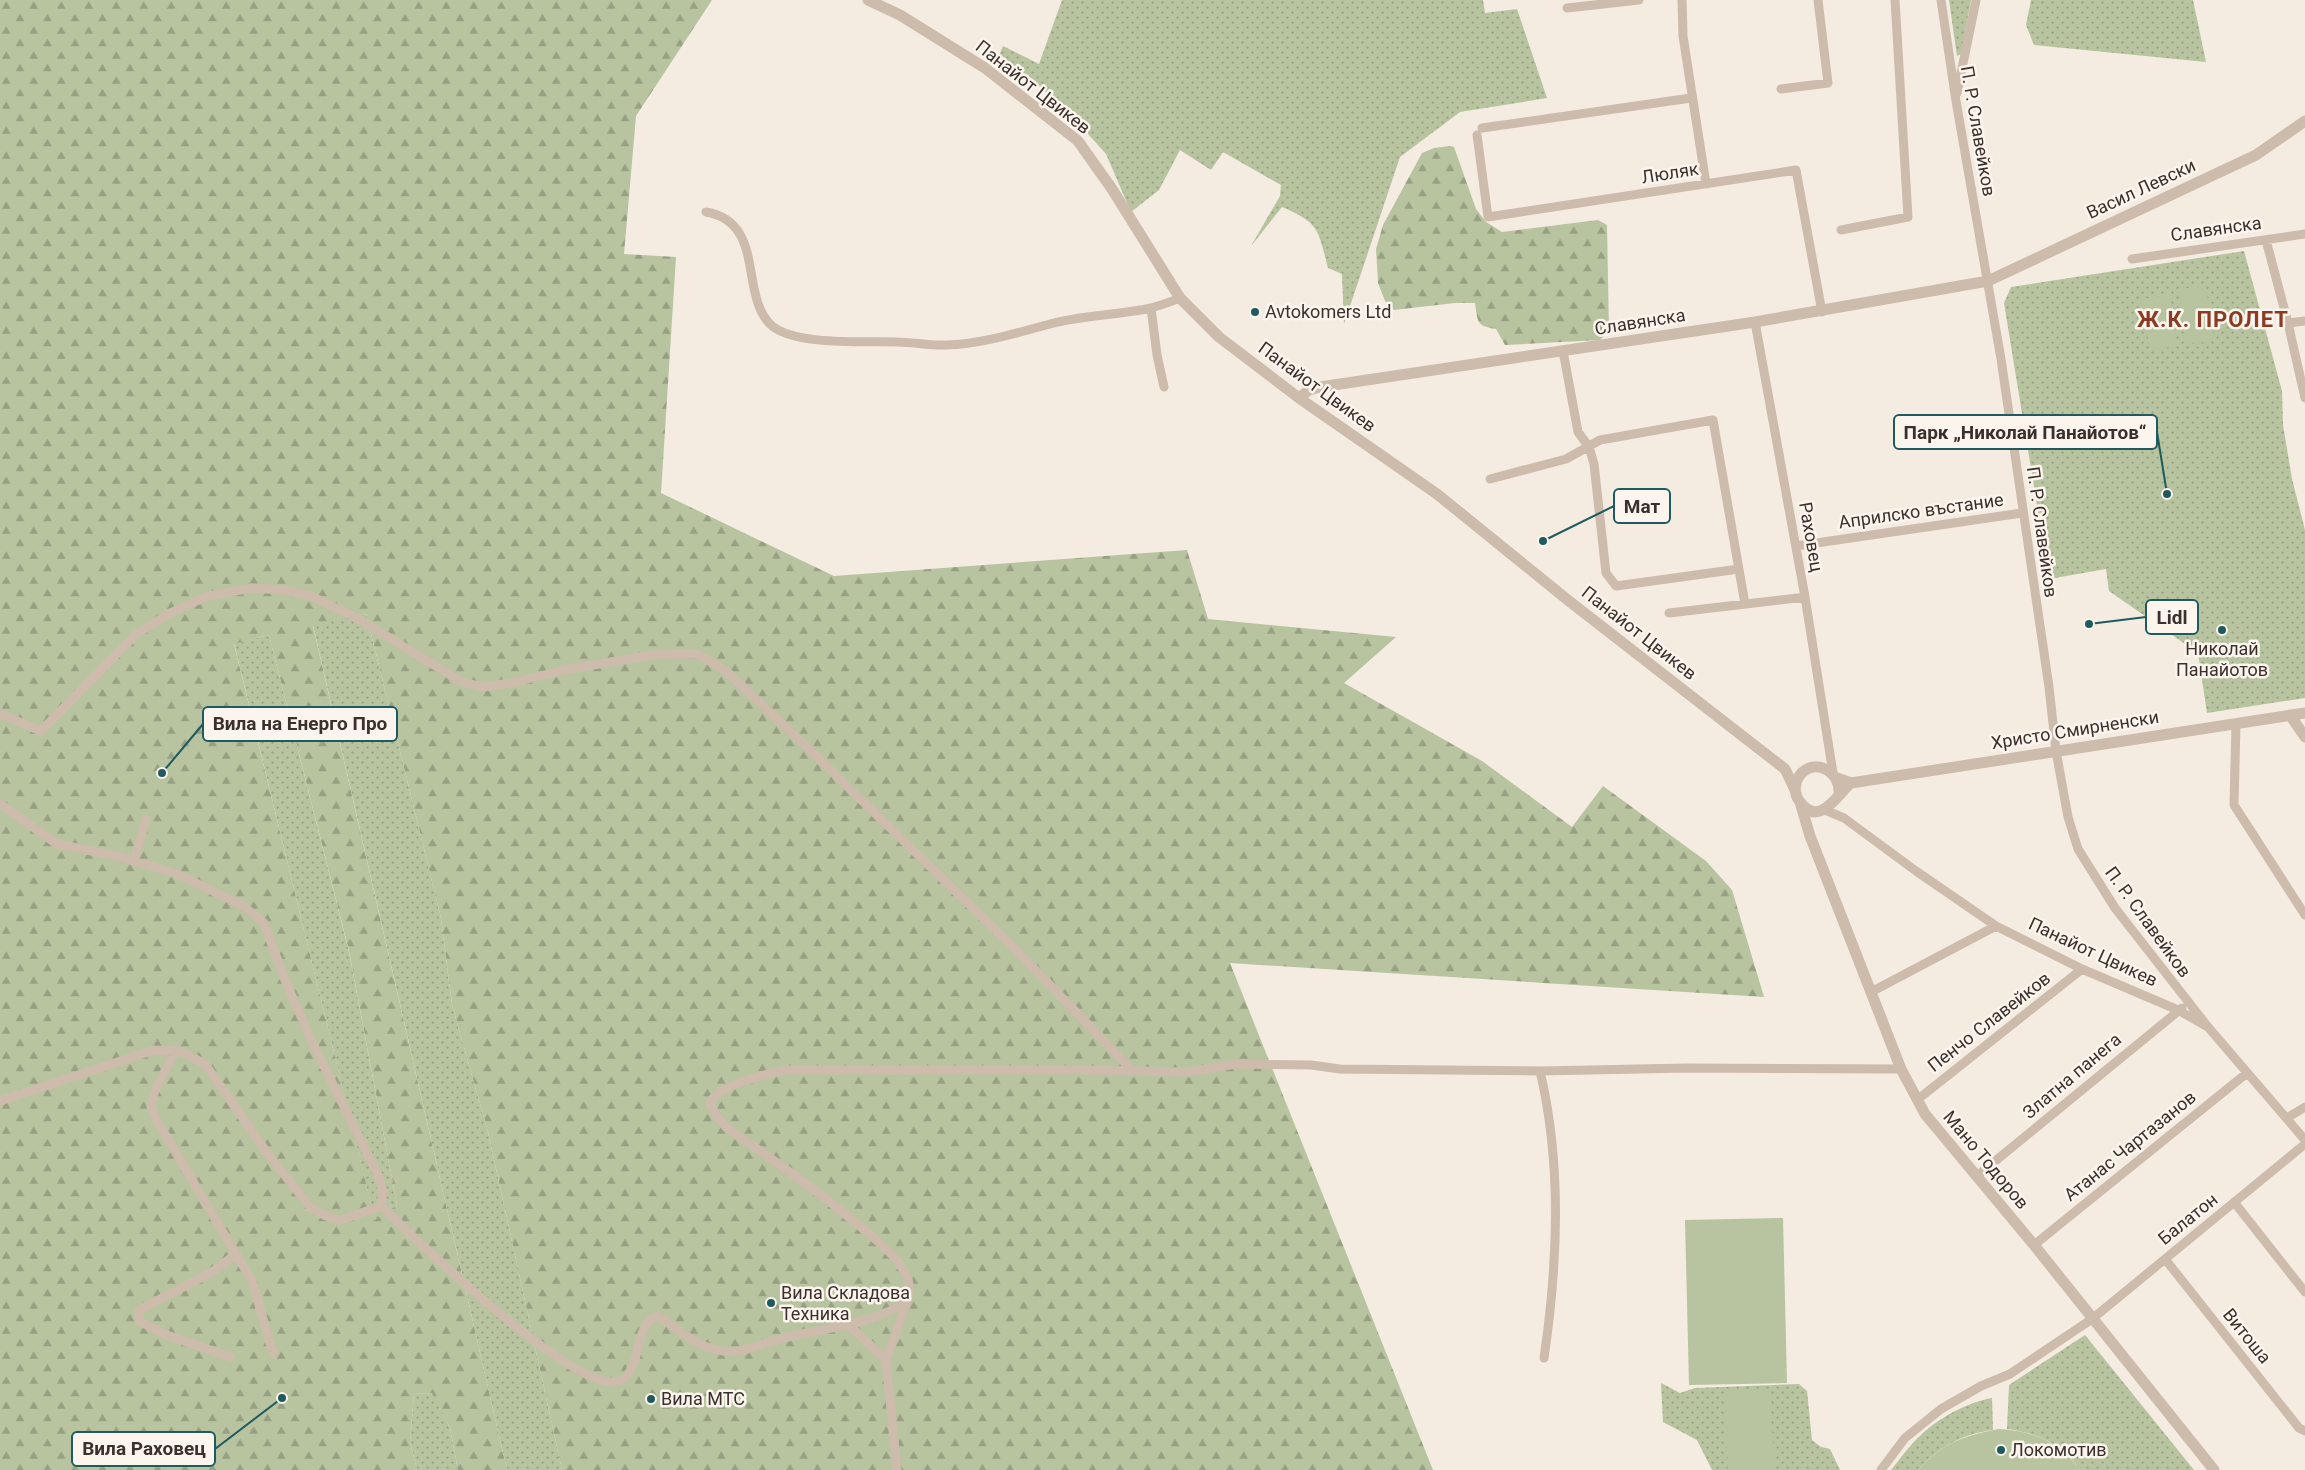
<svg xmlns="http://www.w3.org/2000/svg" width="2305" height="1470" font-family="Roboto,sans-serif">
	<defs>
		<pattern id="grass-dots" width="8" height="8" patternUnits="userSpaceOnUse" patternTransform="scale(1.25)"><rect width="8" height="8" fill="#b8c4a0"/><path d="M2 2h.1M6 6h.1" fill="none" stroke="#97a083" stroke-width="1.8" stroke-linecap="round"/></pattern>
		<pattern id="forest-firs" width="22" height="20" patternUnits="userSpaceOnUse" patternTransform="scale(1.25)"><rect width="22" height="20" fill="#b8c4a0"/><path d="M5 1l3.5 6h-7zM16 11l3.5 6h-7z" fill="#97a083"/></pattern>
	</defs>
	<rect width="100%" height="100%" fill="#f4ebe1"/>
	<path fill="url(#grass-dots)" d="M1062 0H1483L1485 13 1517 9 1547 98 1460 112 1400 157 1344 324 1342 274 1328 268C1318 230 1320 223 1282 207L1251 246 1280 196 1281 185 1223 152 1211 170 1180 150 1159 190 1131 212 1106 154 1071 115 1038 85 1019 75 998 58 1003 46 1039 64Z
		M1949 0H1971L1961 54 1957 56Z
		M2031 0H2193L2206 62 2034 45 2026 25Z
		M2244 251 2282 391 2283 425 2292 479 2305 530V698L2207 713 2198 653 2109 591 2106 569 2049 579 2004 303 2011 287Z
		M366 613 441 918 452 1005 488 1132 562 1470H507L313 625Z
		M269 635 349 952 397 1205 375 1221 234 643Z
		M2085 1335 2194 1470H2080C2062 1444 2038 1433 2007 1429L2009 1385Z
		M1661 1383 1680 1393 1695 1388 1799 1384 1807 1391 1812 1440 1821 1447 1830 1449 1840 1470H1712L1697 1440 1663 1422Z
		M433 1393 450 1428 458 1470H417L410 1442 414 1394Z
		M1992 1398 1993 1430C1962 1434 1939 1447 1918 1470H1891C1900 1459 1909 1446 1919 1437 1938 1418 1966 1403 1992 1398Z"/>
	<path fill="url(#forest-firs)" fill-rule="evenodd" d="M0 0H712L636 116 624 254 676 257 661 493 834 576 1187 550 1208 619 1396 637 1344 683 1482 761 1572 827 1603 786 1706 861 1732 890 1764 997 1230 963 1433 1470H562L488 1132 452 1005 441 918 366 613 313 626 507 1470H458L450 1428 432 1393 414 1394 410 1442 417 1470H0ZM269 635 349 951 397 1205 375 1220 234 644Z
		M1450 146 1454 147 1476 209 1486 222 1502 232 1598 220 1607 225 1609 331 1600 340 1505 345 1496 329C1476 326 1478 322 1475 303H1455L1394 310 1385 301 1378 283 1376 249 1383 225 1422 153 1434 148Z"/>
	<path fill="#b8c4a0" d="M2206 286 2214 341 2187 344 2180 289Z
		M2169 295 2177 346 2150 350 2141 299Z
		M1783 1218 1787 1383 1689 1385 1685 1220Z
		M1763 1389 1770 1398 1775 1470H1728L1725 1400 1730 1391Z
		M1999 1429C2034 1431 2060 1442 2080 1470H1918C1944 1442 1963 1436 1999 1429Z"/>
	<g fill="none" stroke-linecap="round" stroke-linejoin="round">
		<path stroke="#cdbbac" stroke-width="9" d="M1682 0 1683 36 1706 184
			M1941 0 1956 101 2001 359 2049 687 2056 751 2068 817 2078 849 2115 908 2208 1027
			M1567 8 1639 0
			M1781 89 1828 83 1818 0
			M1957 93 1976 0
			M1482 128 1691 98
			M1477 135 1488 217 1796 170 1822 312
			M706 212C766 222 739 295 771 325 794 346 866 341 897 342 913 342 930 346 946 345 983 344 1019 332 1054 323 1086 315 1119 315 1151 308 1161 305 1171 302 1180 298
			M1841 230 1908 217 1895 0
			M2266 240 2288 323 2305 398
			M2132 259 2305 234
			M1151 308 1157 355 1164 387
			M1755 322 1805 597 1833 773
			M2288 323 2305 321
			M1563 351 1578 432 1589 447 1594 464 1606 573 1616 586 1739 569
			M1490 479 1566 459 1600 440 1713 420 1745 604
			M1796 546 2022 513
			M1669 613 1805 597
			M0 714 41 731 135 635 170 613 208 596 252 588 284 590 311 596 357 618 460 681 482 687 511 683 569 669 652 655 697 654 725 670 810 750 1014 948 1133 1071
			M2236 723 2234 805 2305 915
			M0 804 57 844 121 857 177 874 242 905 264 923 285 980 313 1044 378 1175 383 1192 381 1206
			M1825 810 1844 818 1916 871 1996 926 2082 969 2178 1010 2208 1027 2305 1140
			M134 862 146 819
			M1871 992 1996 926
			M175 1051 154 1093 151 1106 156 1119 252 1281 273 1353
			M1540 1071C1562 1165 1558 1262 1544 1358
			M1917 1100 2082 969
			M0 1101 154 1050 180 1051 205 1064 270 1157 311 1208 326 1216 341 1220 381 1206C413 1237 580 1398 619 1381 644 1370 632 1324 658 1316 675 1327 696 1346 717 1350 741 1356 761 1343 783 1338 825 1328 870 1325 907 1302 909 1293 911 1286 907 1277 898 1256 877 1241 861 1227 818 1191 772 1159 726 1127L716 1115 710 1104C715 1085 768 1074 785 1070H1086L1188 1072 1235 1064 1311 1065 1340 1069 1540 1071 1687 1068 1901 1069
			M2287 1118 2305 1107
			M1977 1176 2182 1008
			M2234 1202 2305 1292
			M2034 1245 2247 1073
			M2165 1259 2299 1428 2305 1431
			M848 1324 886 1360
			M230 1357 164 1334 139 1321V1310L212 1272 236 1254
			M897 1470 886 1360 907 1302
			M1881 1470 1905 1438 1941 1409 1981 1386 2010 1374 2092 1319 2305 1144"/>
		<path stroke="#cdbbac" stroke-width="11" d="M868 0 900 15 985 68 1078 141 1112 189 1180 298 1219 337 1299 398 1437 494 1569 601 1785 769 1795 790
			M1299 398 1309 390 1320 387 1755 322 1988 281 2256 155 2305 121
			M2290 715 2305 737
			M1837 778 1851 783 2305 713
			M1839 795C1842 769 1809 755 1797 780 1794 787 1795 796 1800 802 1820 829 1838 793 1851 783
			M1800 802 1810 836 1901 1069 1925 1114 2034 1245 2214 1470"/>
	</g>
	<g fill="#1f5a5e" stroke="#fbf5ee" stroke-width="2">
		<circle cx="1255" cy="312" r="5"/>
		<circle cx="2222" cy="630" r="5"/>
		<circle cx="771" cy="1303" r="5"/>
		<circle cx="651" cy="1399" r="5"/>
		<circle cx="2001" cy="1450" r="5"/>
	</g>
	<g text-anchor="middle" stroke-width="5" stroke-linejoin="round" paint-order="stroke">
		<g font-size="18" fill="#3b302b" stroke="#fbf5ee">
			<text transform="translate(1033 87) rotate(38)" y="6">Панайот Цвикев</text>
			<text transform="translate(1978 131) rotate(80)" y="6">П. Р. Славейков</text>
			<text transform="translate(1670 173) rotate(-9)" y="6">Люляк</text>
			<text transform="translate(2141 189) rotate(-25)" y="6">Васил Левски</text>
			<text transform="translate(2216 229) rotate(-8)" y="6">Славянска</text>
			<text transform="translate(1640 322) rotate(-9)" y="6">Славянска</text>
			<text transform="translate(1317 387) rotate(36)" y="6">Панайот Цвикев</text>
			<text transform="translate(1921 511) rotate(-8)" y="6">Априлско въстание</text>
			<text transform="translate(2042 532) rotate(82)" y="6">П. Р. Славейков</text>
			<text transform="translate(1811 537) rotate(80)" y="6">Раховец</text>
			<text transform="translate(1639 633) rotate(38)" y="6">Панайот Цвикев</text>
			<text transform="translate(2075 730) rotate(-9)" y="6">Христо Смирненски</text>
			<text transform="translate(2148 922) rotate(54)" y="6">П. Р. Славейков</text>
			<text transform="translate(2093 952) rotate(25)" y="6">Панайот Цвикев</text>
			<text transform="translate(1989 1022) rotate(-38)" y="6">Пенчо Славейков</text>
			<text transform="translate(2072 1076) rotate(-40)" y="6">Златна панега</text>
			<text transform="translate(2130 1146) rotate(-39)" y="6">Атанас Чартазанов</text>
			<text transform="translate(1986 1160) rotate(50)" y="6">Мано Тодоров</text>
			<text transform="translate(2188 1219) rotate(-39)" y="6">Балатон</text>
			<text transform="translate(2247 1336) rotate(51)" y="6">Витоша</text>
		</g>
		<g font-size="18" fill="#3b302b" stroke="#fbf5ee" text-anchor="start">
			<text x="1265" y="318">Avtokomers Ltd</text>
			<text x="2222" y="655" text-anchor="middle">Николай<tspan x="2222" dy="21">Панайотов</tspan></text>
			<text x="781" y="1299">Вила Складова<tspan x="781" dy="21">Техника</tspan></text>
			<text x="661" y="1405">Вила МТС</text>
			<text x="2011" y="1456">Локомотив</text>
		</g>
		<g font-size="22" font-weight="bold" letter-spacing="1" fill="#8c3b22" stroke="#fbf5ee">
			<text x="2213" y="327">Ж.К. ПРОЛЕТ</text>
		</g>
	</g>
	<path fill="none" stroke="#1f5a5e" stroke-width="2" d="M2167 494L2157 432M1543 541L1614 506M2089 624L2146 617M162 773L203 724M282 1398L215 1449"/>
	<g fill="#1f5a5e" stroke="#fbf5ee" stroke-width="2">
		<circle cx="2167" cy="494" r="5"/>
		<circle cx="1543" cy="541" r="5"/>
		<circle cx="2089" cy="624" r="5"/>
		<circle cx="162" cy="773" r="5"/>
		<circle cx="282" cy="1398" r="5"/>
	</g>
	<g fill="#fbf5ee" stroke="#1f5a5e" stroke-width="2">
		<rect x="1894" y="415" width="263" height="34" rx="5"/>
		<rect x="1614" y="489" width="56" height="34" rx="5"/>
		<rect x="2146" y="600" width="52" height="34" rx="5"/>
		<rect x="203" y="707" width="194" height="34" rx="5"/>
		<rect x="72" y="1432" width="143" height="34" rx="5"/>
	</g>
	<g font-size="19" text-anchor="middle" font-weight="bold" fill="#3b302b">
		<text x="2025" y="439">Парк „Николай Панайотов“</text>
		<text x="1642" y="513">Мат</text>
		<text x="2172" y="624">Lidl</text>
		<text x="300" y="730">Вила на Енерго Про</text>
		<text x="144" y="1455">Вила Раховец</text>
	</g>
</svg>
